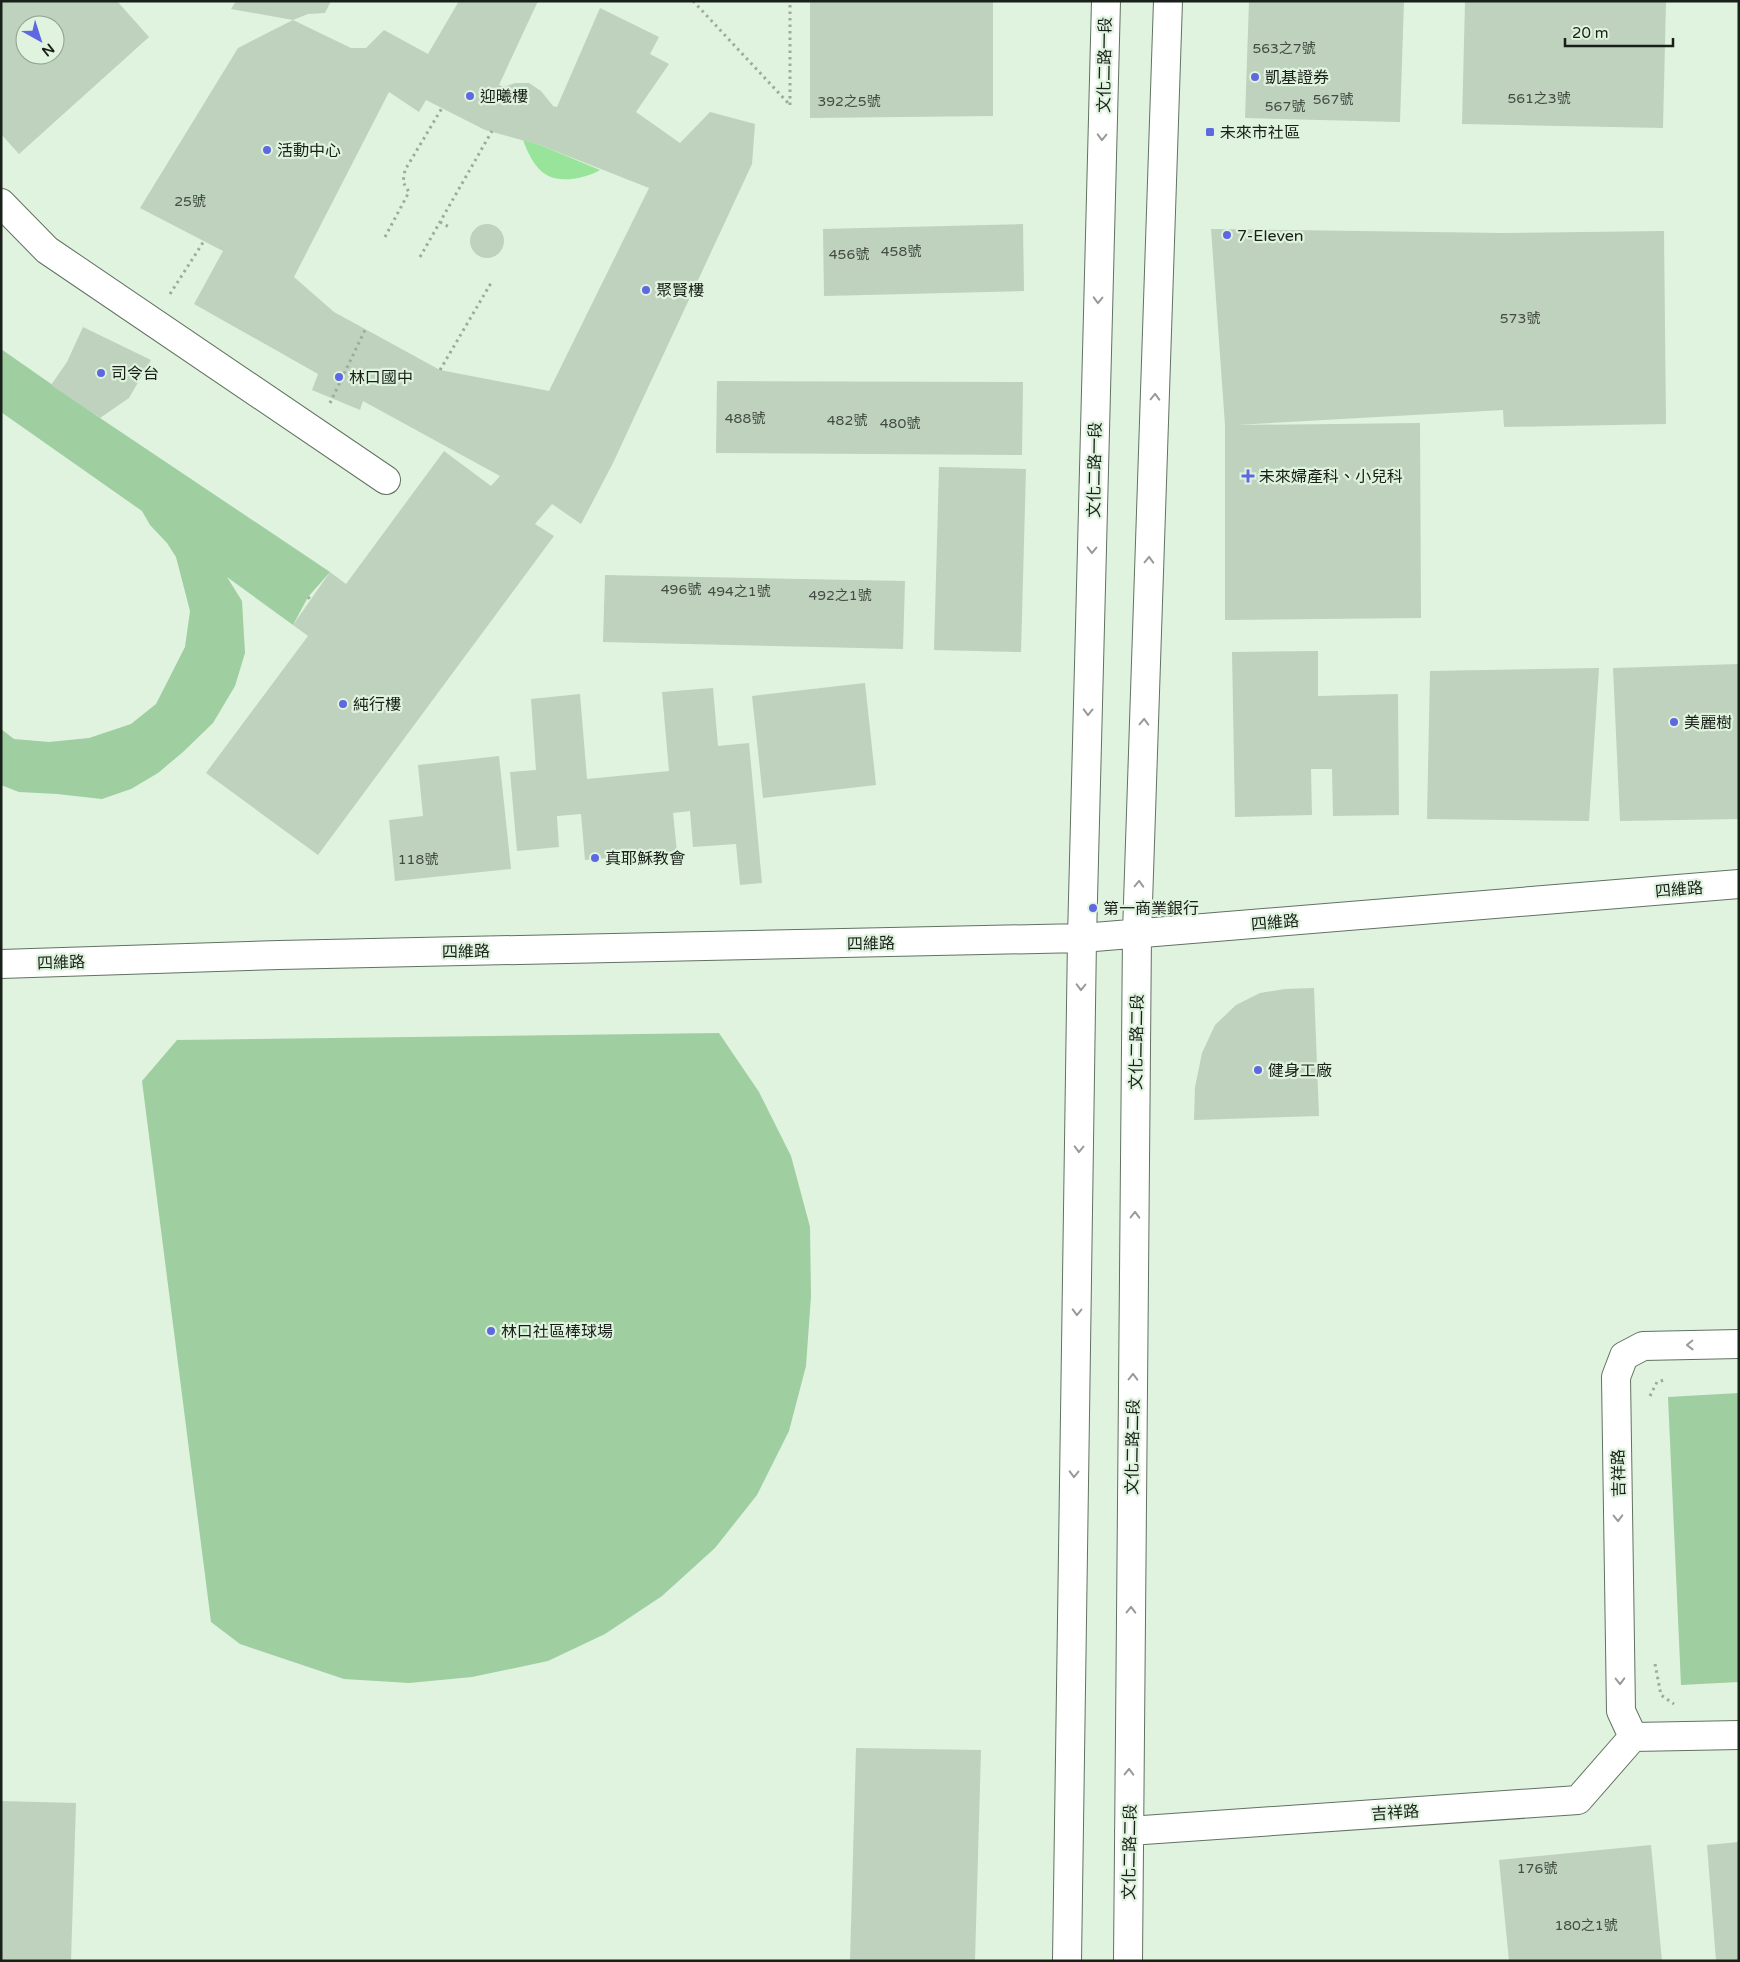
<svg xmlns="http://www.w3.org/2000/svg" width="1740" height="1962" font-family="'Varela Round','Noto Sans TC',sans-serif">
	<rect width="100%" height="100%" fill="#dff3df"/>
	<path fill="#9fcea0" d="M1 349 100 418 330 572 308 597 293 625 227 577 242 601 245 653 235 686 213 723 183 752 158 773 131 789 102 799 57 794 19 792 1 785V729L14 739 49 742 89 738 131 724 156 704 185 647 190 611 176 557 167 543 150 525 142 511 1 412Z
		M719 1033 759 1092 791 1156 810 1227 811 1296 806 1366 789 1431 757 1495 715 1548 662 1596 605 1634 548 1661 472 1677 409 1683 344 1679 240 1644 211 1622 142 1081 177 1040Z
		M1739 1393V1682L1681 1685 1668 1397Z"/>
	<path fill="#97e49a" d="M523 140 540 145 600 170C584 179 556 185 541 171 532 162 527 151 523 140Z"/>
	<path fill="#bed2be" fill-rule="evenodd" d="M1 1H117L149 37 19 154 1 134ZM25 25H55V55H25Z
		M236 1H331L325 13 308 14 293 20 231 9Z
		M459 1H538L499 85 504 87 515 83H529L541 91 553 106 557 107 600 8 659 37 650 54 669 64 636 112 680 143 710 112 755 124 752 164 613 463 581 524 552 504 535 524 554 536 318 855 206 773 308 636 293 625 330 572 346 584 444 451 491 486 500 476 363 401 360 410 312 390 318 374 194 304 223 251 140 208 238 48 293 20 351 48H366L384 30 428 54ZM389 92 419 112 426 100 485 130 540 145 649 188 549 391 440 370 334 312 294 277Z
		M810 1H993V116L810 118Z
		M1249 1H1404L1400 122 1245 118Z
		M1465 1H1666L1663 128 1462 124Z
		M1023 224 1024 291 824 296 823 229Z
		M470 241a17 17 0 1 1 34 0a17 17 0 1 1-34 0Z
		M1211 229 1502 233 1664 231 1666 424 1504 427 1503 410 1236 425 1420 423 1421 618 1225 620V425Z
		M83 327 151 360 129 398 100 418 51 385 67 362Z
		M717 381 1023 382 1022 455 716 453Z
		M939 467 1026 469 1021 652 934 650Z
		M605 575 905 581 903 649 603 642Z
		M1318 651V696L1398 694 1399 815 1333 816 1332 769H1311L1312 815 1235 817 1232 652Z
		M1739 664V819L1620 821 1613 668Z
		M1599 668 1589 821 1427 819 1430 671Z
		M865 683 876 785 763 798 752 696Z
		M713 688 718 746 749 743 762 883 740 885 736 844 693 847 690 811 673 813 677 852 585 860 581 814 557 816 559 847 517 851 510 772 536 770 531 699 580 694 587 779 669 771 662 692Z
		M499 756 511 869 395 881 389 820 423 816 418 765Z
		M1314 988 1319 1116 1194 1120 1195 1087 1202 1053 1215 1025 1236 1005 1260 993 1285 989Z
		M856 1748 981 1750 975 1961H850Z
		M1 1801 76 1803 71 1961H1Z
		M1739 1842V1961H1716L1707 1845Z
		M1651 1845 1662 1961H1509L1499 1860Z"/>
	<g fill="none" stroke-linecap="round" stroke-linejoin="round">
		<defs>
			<path id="minor" d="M1 203 47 250 386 480
				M1 964 279 955 1082 938 1739 884
				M1739 1344 1643 1346 1624 1356 1616 1377 1621 1711 1633 1737 1739 1735
				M1129 1831 1578 1800 1633 1737
				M1067 1961 1082 938 1106 1
				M1128 1961 1137 933 1168 1"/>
		</defs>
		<use href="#minor" stroke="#617261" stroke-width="30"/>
		<path stroke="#9cac9c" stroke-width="3" stroke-dasharray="2.5 4" stroke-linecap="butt" d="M693 1 790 105
			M790 105V1
			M440 222 449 227
			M385 237 409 192 403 182 405 170 442 108
			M420 257 492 131
			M170 294 204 241
			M440 370 491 283
			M330 403 365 330
			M308 597 311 600
			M1650 1396 1657 1382 1664 1380
			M1655 1664 1661 1695 1674 1704"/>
		<use href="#minor" stroke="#fff" stroke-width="28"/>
	</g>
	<defs><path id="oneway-chevron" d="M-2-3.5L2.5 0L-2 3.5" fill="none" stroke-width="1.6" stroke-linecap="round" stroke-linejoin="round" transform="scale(1.25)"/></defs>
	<g stroke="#989b98">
		<use href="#oneway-chevron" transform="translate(1102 137) rotate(91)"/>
		<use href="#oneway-chevron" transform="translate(1098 300) rotate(91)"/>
		<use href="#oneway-chevron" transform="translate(1155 397) rotate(-88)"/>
		<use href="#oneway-chevron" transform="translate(1092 550) rotate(91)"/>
		<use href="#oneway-chevron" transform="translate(1149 560) rotate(-88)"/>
		<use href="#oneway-chevron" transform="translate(1088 712) rotate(91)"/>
		<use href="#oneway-chevron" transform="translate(1144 722) rotate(-88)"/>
		<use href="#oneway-chevron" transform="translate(1139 884) rotate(-88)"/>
		<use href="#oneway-chevron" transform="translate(1081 987) rotate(91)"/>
		<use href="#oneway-chevron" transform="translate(1079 1149) rotate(91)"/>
		<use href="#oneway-chevron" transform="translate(1135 1215) rotate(-89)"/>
		<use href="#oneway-chevron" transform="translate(1077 1312) rotate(91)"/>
		<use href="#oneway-chevron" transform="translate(1690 1345) rotate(179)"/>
		<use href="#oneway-chevron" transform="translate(1133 1377) rotate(-89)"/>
		<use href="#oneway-chevron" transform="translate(1074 1474) rotate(91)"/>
		<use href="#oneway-chevron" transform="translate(1618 1518) rotate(89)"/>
		<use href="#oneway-chevron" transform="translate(1131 1610) rotate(-89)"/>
		<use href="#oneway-chevron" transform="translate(1620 1681) rotate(89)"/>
		<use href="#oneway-chevron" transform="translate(1129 1772) rotate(-89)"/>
	</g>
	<g fill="#5e68e0" stroke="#dff3df" stroke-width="2">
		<circle cx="1255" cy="77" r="5"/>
		<circle cx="470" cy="96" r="5"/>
		<rect x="1205" y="127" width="10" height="10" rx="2.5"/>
		<circle cx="267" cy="150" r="5"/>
		<circle cx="1227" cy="235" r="5"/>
		<circle cx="646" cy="290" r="5"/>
		<circle cx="101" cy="373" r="5"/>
		<circle cx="339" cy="377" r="5"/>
		<path d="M1245.5 468.5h5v5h5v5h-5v5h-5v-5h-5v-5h5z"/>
		<circle cx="343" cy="704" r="5"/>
		<circle cx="1674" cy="722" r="5"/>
		<circle cx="595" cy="858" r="5"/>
		<circle cx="1093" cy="908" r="5"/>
		<circle cx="1258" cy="1070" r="5"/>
		<circle cx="491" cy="1331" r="5"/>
	</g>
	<g text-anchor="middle" stroke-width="4.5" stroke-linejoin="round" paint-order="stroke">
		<g font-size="14" fill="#424c42">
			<text x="1284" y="53">563之7號</text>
			<text x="1539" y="103">561之3號</text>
			<text x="1333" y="104">567號</text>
			<text x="849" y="106">392之5號</text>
			<text x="1285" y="111">567號</text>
			<text x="190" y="206">25號</text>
			<text x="901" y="256">458號</text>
			<text x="849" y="259">456號</text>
			<text x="1520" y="323">573號</text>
			<text x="745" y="423">488號</text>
			<text x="847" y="425">482號</text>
			<text x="900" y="428">480號</text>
			<text x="681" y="594">496號</text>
			<text x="739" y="596">494之1號</text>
			<text x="840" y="600">492之1號</text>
			<text x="418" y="864">118號</text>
			<text x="1537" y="1873">176號</text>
			<text x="1586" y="1930">180之1號</text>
		</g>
		<g font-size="16" fill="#192019" stroke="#dff3df">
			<text transform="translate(1104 65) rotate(-89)" y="6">文化二路一段</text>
			<text transform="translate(1094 470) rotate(-89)" y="6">文化二路一段</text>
			<text transform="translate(1679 889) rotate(-5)" y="6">四維路</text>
			<text transform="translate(1275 922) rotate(-5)" y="6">四維路</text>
			<text transform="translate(871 943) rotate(-1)" y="6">四維路</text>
			<text transform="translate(466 951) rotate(-1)" y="6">四維路</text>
			<text transform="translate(61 962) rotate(-2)" y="6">四維路</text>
			<text transform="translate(1136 1042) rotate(-89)" y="6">文化二路二段</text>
			<text transform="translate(1132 1447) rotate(-89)" y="6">文化二路二段</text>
			<text transform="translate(1618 1473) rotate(-91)" y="6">吉祥路</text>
			<text transform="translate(1395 1812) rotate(-4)" y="6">吉祥路</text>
			<text transform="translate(1129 1852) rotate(-89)" y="6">文化二路二段</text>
		</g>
		<g font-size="16" fill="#192019" stroke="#dff3df" text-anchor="start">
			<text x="1265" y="83">凱基證券</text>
			<text x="480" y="102">迎曦樓</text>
			<text x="1220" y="138">未來市社區</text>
			<text x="277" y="156">活動中心</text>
			<text x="1237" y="241">7-Eleven</text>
			<text x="656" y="296">聚賢樓</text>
			<text x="111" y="379">司令台</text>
			<text x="349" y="383">林口國中</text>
			<text x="1259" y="482">未來婦產科、小兒科</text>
			<text x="353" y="710">純行樓</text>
			<text x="1684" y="728">美麗樹</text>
			<text x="605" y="864">真耶穌教會</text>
			<text x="1103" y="914">第一商業銀行</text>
			<text x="1268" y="1076">健身工廠</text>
			<text x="501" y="1337">林口社區棒球場</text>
		</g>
	</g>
	<rect width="1740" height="1962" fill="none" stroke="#192019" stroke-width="5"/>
	<g transform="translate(40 40) rotate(141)"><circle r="24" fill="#dff3df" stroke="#909f90"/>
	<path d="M0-4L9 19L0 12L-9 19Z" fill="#5e68e0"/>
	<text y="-8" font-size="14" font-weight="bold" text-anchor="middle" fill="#192019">N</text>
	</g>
	<path d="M1565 38v8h108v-8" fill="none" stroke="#192019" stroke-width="2.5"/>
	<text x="1572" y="38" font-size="15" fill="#192019" stroke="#dff3df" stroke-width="4" paint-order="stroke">20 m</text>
</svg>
